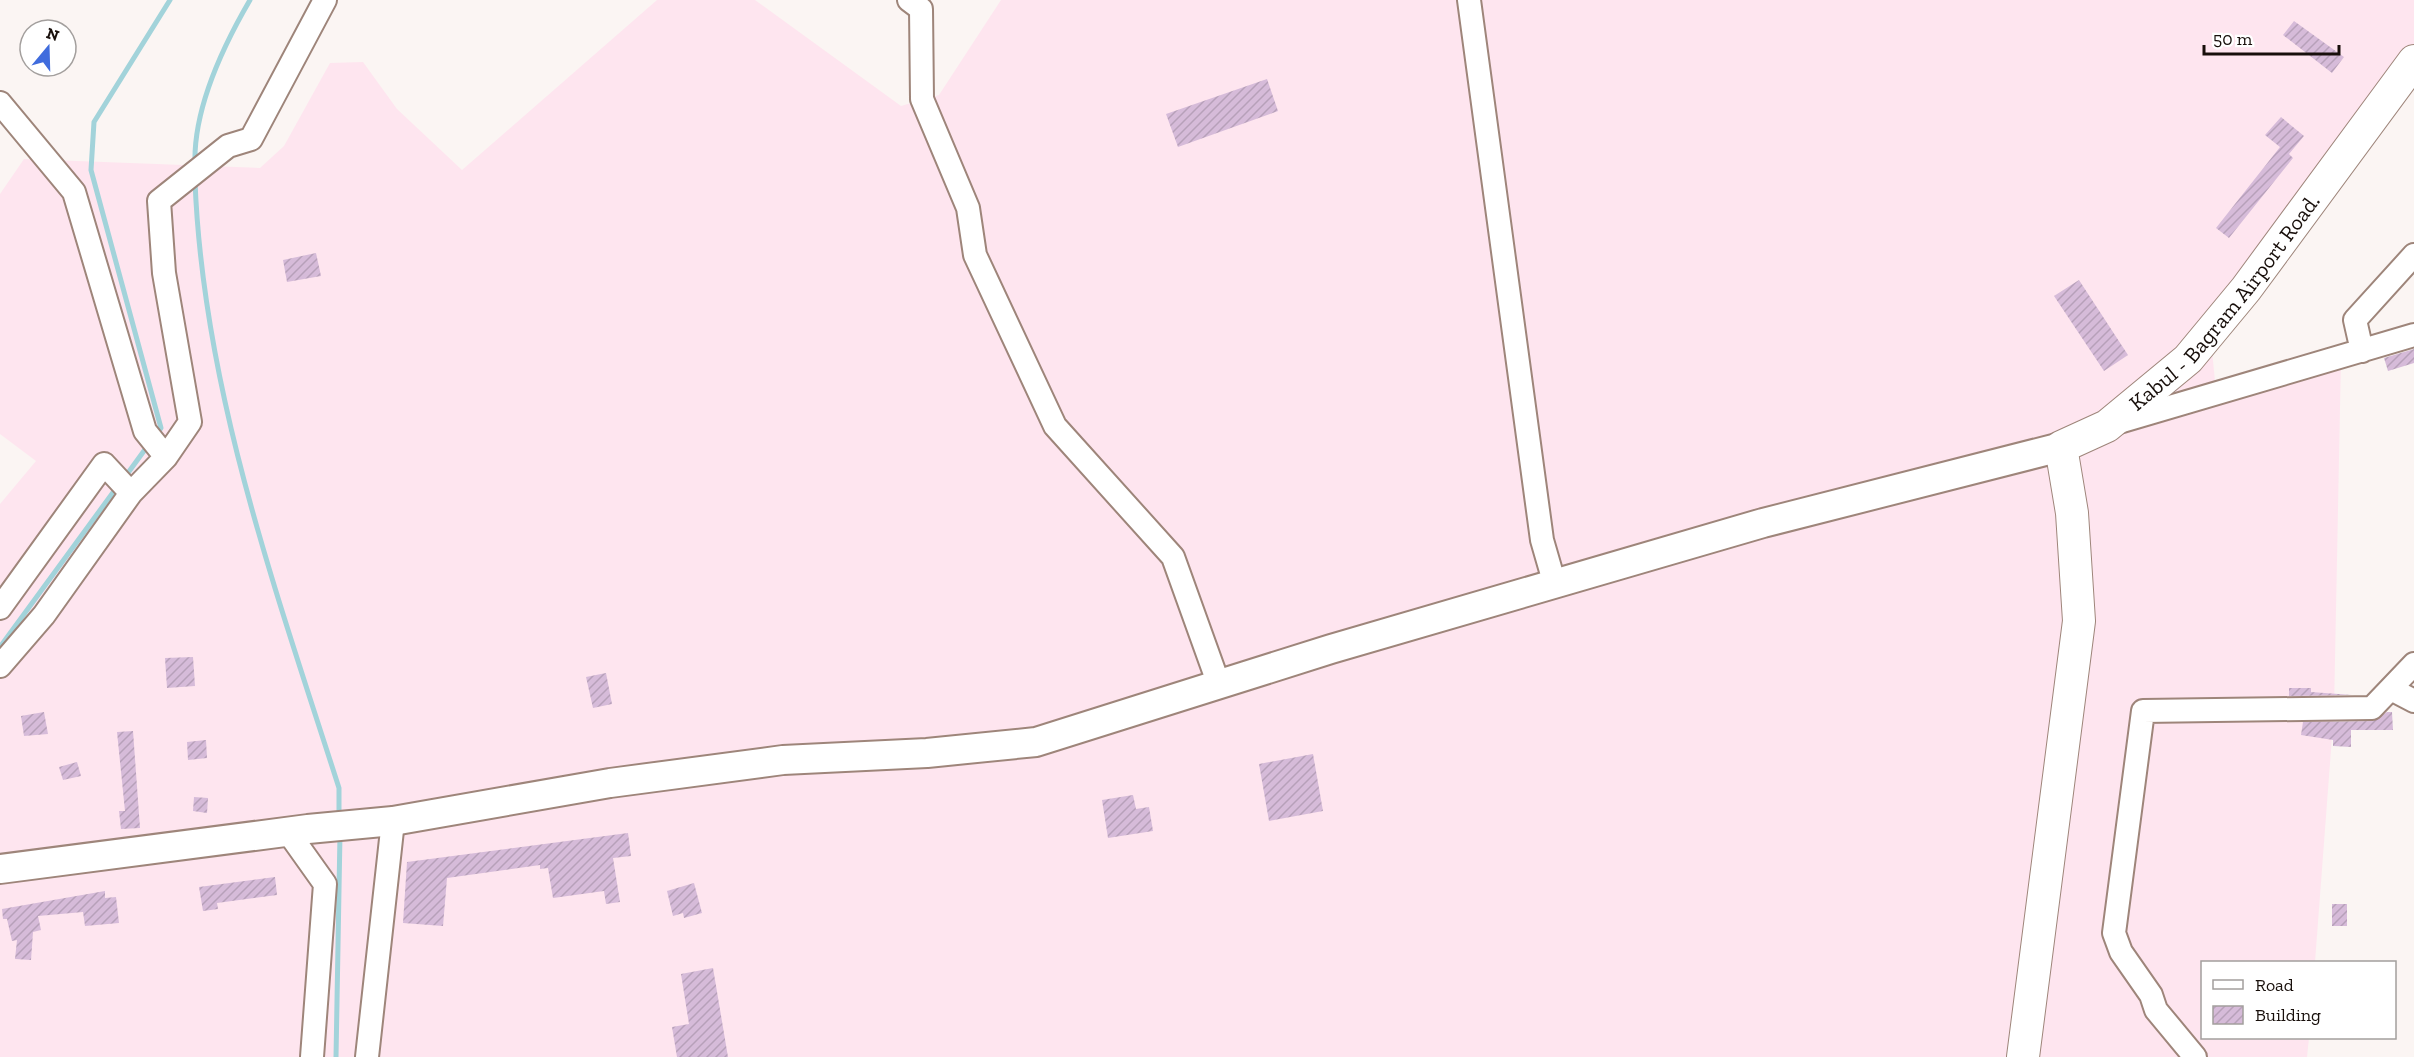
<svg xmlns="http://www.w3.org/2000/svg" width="2414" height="1057" font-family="'Zilla Slab',serif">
	<defs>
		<pattern id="building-hatch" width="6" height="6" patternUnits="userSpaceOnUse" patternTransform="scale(1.5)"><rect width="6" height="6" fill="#d6bbd9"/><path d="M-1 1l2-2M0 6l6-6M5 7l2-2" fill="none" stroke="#b7a0b9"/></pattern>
	</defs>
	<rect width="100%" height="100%" fill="#fbf5f3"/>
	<path fill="#fee5ef" d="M657 0H755L901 106 939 95 1001 0H2414V64L2210 331 2216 391 2341 358 2334 710 2315 962H2202V1038H2309L2307 1057H0V504L36 461 0 434V194L24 159 260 168 284 146 330 63 363 62 397 109 462 170Z"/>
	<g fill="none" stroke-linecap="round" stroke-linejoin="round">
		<path stroke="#a2d3da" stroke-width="5" d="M195 165C193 109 222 48 250 0
			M195 181C203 390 276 591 339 788V818
			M155 436 161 428 91 170 94 122 170 0
			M125 477 149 444
			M0 647 117 487
			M336 1057 340 834"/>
	</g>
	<path fill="url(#building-hatch)" d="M2294 21 2344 57 2332 73 2283 35Z
		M1267 79 1278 111 1178 147 1166 114Z
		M2281 117 2304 136 2289 154 2293 158 2229 238 2216 228 2280 147 2265 135Z
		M316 253 321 276 287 282 283 260Z
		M2079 280 2128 355 2104 371 2054 296Z
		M2414 349V363L2388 371 2384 358Z
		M193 657 195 686 167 688 165 658Z
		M606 673 612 704 593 708 586 677Z
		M2289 688H2311V692L2352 695 2289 696Z
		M44 712 48 734 24 736 21 716Z
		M2387 712H2392L2393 730H2351V747L2333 746V740L2301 735 2303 722 2373 721Z
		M133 731 140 828 121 829 119 811H125L117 732Z
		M206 740 207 758 188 760 187 742Z
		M1313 754 1323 811 1269 821 1259 764Z
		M77 762 81 776 63 780 59 767Z
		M1133 795 1136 809 1149 807 1153 831 1108 838 1102 800Z
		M194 797 208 798 207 813 193 811Z
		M628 833 631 856 613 858 620 902 606 904 604 891 553 898 548 868 540 869V865L447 878 443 926 403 923 407 862Z
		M275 877 277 895 217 903 218 909 203 911 199 887Z
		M694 883 702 913 684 918 683 913 673 916 667 891Z
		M105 891V898L116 897 119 923 85 926 83 912 38 916 41 930 33 932 31 960 15 959 17 940 12 941 7 919H3L2 909Z
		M2332 904H2347V926H2332Z
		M713 968 728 1057H677L672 1027 689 1024 681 974Z"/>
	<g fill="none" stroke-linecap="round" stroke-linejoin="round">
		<defs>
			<path id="minor" d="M909 0 921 9 922 99 968 208 975 255 1055 426 1173 557 1219 685
				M1469 0 1542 540 1555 585
				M0 103 74 192 145 431 166 457
				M2362 351 2355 320 2414 255
				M2119 422 2414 335
				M0 608 104 464 131 493
				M0 666 44 615 131 493 166 457 190 422 164 273 159 201 228 146 251 139 325 0
				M2391 689 2414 701
				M288 832 325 884 312 1057
				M367 1057 393 821
				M2195 1057 2156 1010 2151 995 2121 952 2114 933 2143 711 2372 708 2414 664"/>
			<path id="major" d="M0 869 308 829 393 821 610 783 783 760 927 753 1036 742 1331 649 1763 523 2061 447"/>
			<g id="highway">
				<path id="s1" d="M2023 1057 2079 621 2072 513 2061 447 2107 426 2188 359 2246 289 2414 61"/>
			</g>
		</defs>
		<use href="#minor" stroke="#9e857a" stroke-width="26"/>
		<use href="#major" stroke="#9e857a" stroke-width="32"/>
		<use href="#highway" stroke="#9e857a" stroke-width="34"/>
		<use href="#minor" stroke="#fff" stroke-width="22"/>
		<use href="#major" stroke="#fff" stroke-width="28"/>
		<use href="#highway" stroke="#fff" stroke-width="32"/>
	</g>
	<g text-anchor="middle" stroke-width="5" stroke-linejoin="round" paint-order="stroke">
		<g font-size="22" fill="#180f0b" stroke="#fff">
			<text dy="8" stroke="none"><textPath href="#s1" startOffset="837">Kabul - Bagram Airport Road.</textPath></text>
		</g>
	</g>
	<rect x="2201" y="961" width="195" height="78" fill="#ffffff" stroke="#a39f9d" stroke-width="1.5"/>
	<rect x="2213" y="980" width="30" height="9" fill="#ffffff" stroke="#a39f9d" stroke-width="1.5"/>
	<text x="2255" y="991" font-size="18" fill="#180f0b">Road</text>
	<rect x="2213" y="1006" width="30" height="18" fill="url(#building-hatch)" stroke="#a39f9d" stroke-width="1.5"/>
	<text x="2255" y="1021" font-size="18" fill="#180f0b">Building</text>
	<g transform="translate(48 48) rotate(19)"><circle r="28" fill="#ffffff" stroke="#a39f9d" stroke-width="1.5"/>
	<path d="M0-4.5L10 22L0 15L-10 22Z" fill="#406cdd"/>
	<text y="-9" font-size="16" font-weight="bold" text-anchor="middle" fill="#180f0b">N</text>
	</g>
	<path d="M2204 45v9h135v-9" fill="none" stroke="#180f0b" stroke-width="3"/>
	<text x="2213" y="45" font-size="18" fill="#180f0b" stroke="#ffffff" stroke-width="4.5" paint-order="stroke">50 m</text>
</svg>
